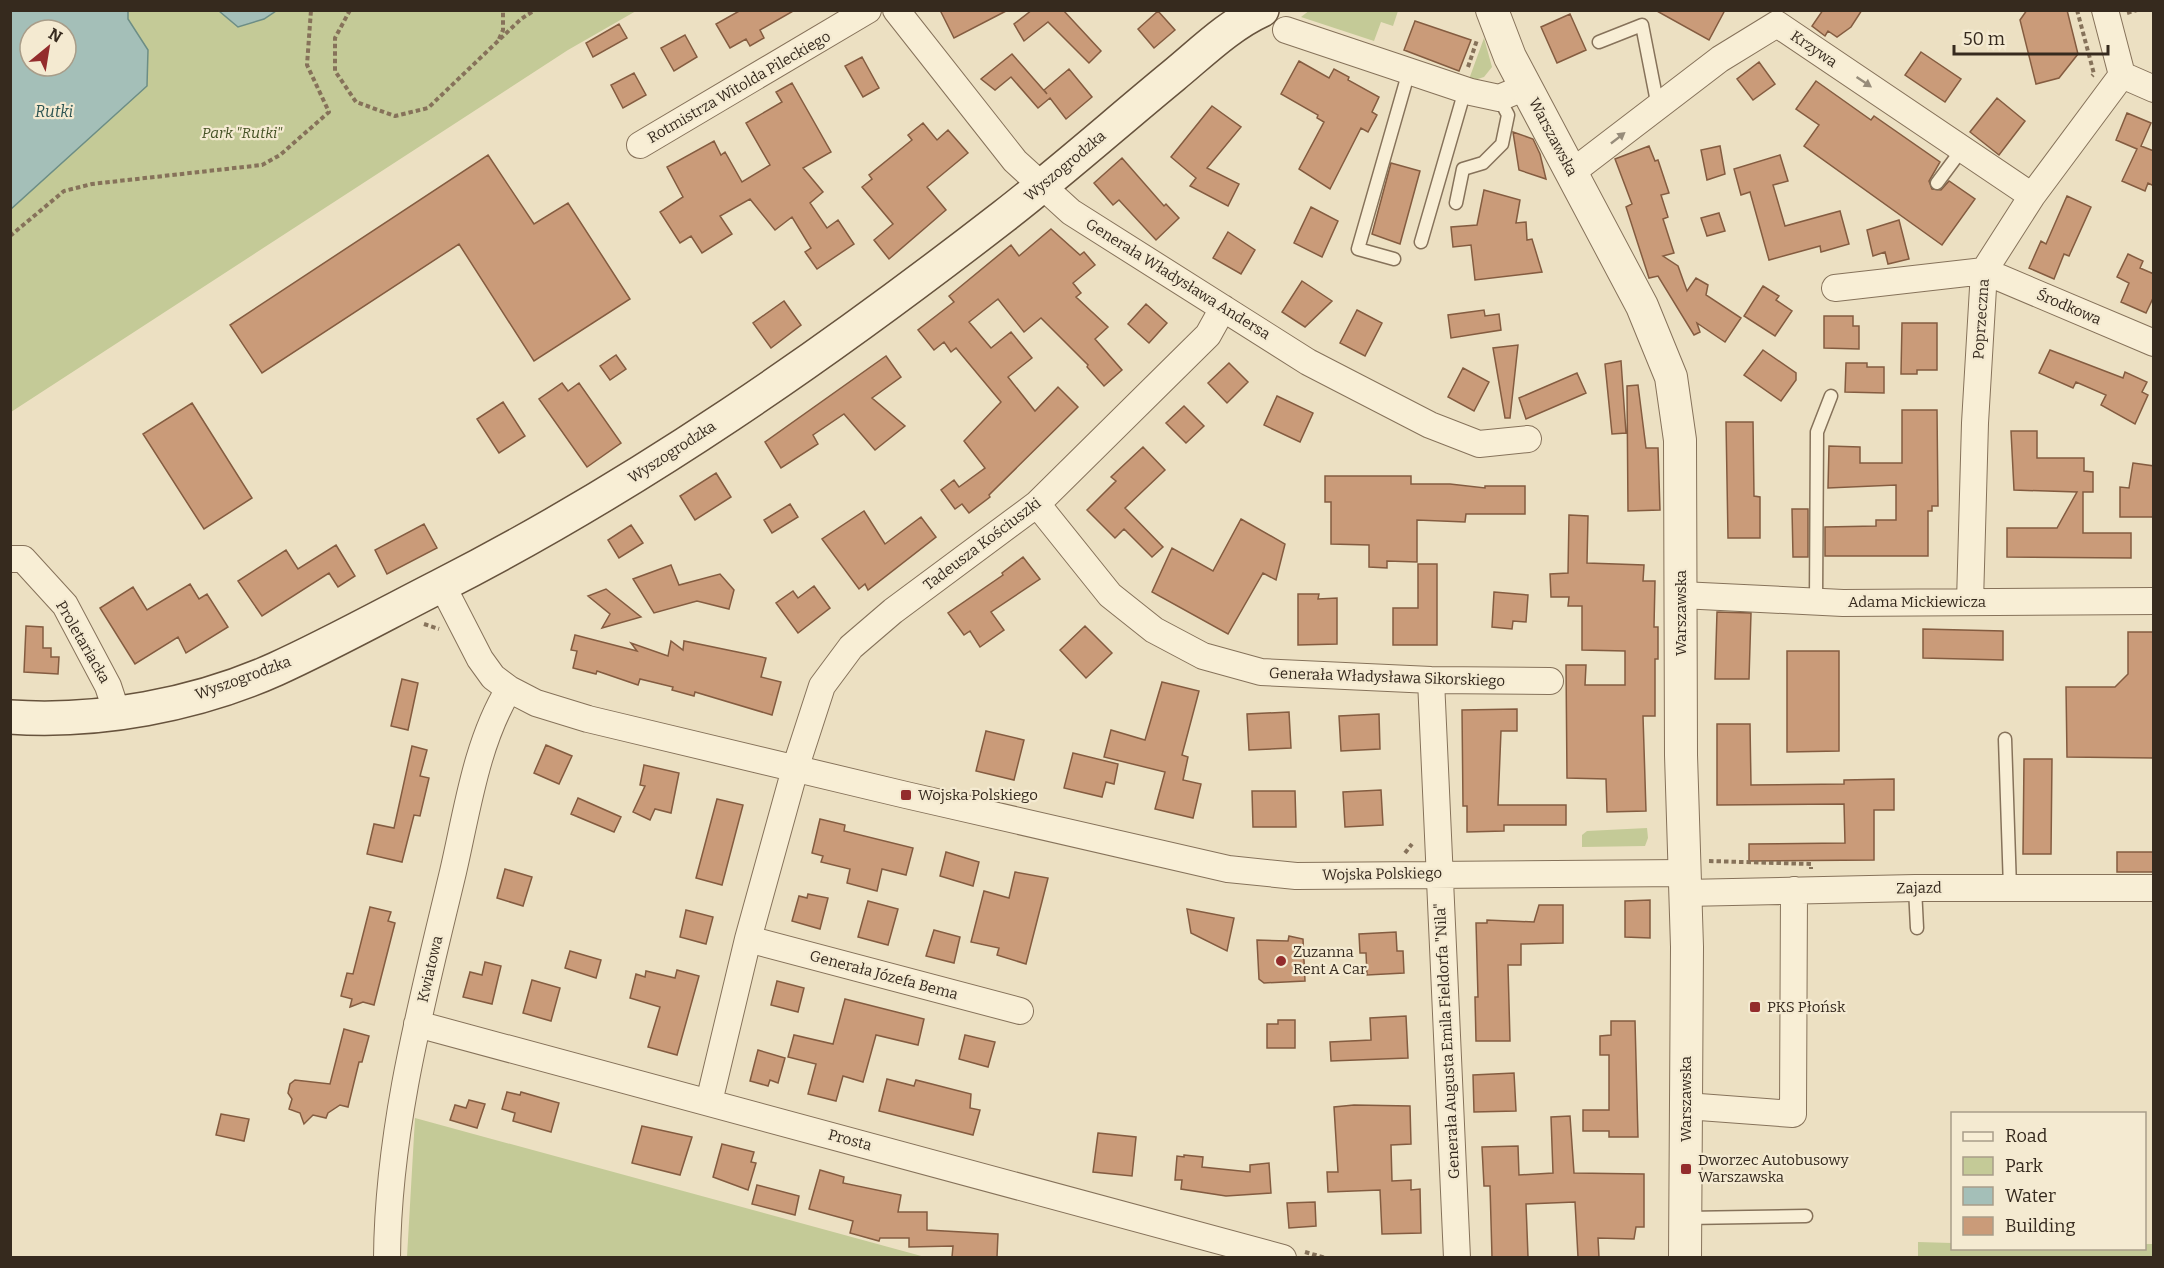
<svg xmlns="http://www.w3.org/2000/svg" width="2164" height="1268" font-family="Bitter,serif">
	<rect width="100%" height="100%" fill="#ece0c2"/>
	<path fill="#c4ca97" d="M262 10 636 11 568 50 11 412 10 209 147 86 148 50 128 19V11H219L238 27Z
		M1310 10H1398V11L1393 26 1381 22 1374 41 1301 17Z
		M1484 38 1492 67 1484 77 1468 82Z
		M1647 828 1648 838 1645 846 1582 847V835L1587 831Z
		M415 1118 925 1257H407Z
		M1918 1242 1952 1243V1248H2144L2145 1244H2153V1257H1918Z"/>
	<path fill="#a4bfb8" stroke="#6c8d85" stroke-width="1.5" fill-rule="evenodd" d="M11 10 128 11V19L148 50 147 86 11 209ZM30 30H66V66H30Z
		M219 11H276L264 19 238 27Z"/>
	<path fill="#ca9b79" stroke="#845c40" stroke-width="1.5" d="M741 10H795L760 30 764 38 750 46 746 39 730 48 716 24Z
		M940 10H1008L954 38Z
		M1032 10H1063L1101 51 1089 63 1048 22 1024 41 1014 24Z
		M1655 10H1725L1709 40Z
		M1823 10H1862L1851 27 1837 37 1828 31 1825 36 1812 26Z
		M2027 10H2067L2078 54 2059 78 2036 84 2020 20Z
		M1158 11 1175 30 1154 48 1138 29Z
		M1570 14 1586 50 1557 63 1541 27Z
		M1415 21 1471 40 1459 71 1404 50Z
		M619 24 627 38 593 57 586 43Z
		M685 35 697 57 674 71 661 48Z
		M1921 52 1961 79 1945 102 1905 75Z
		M1012 54 1047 94 1044 90 1069 69 1092 97 1066 119 1050 98 1038 108 1011 77 995 90 981 79Z
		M862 57 879 88 863 97 845 66Z
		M1299 61 1329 78 1334 69 1349 77 1348 80 1379 97 1372 112 1377 115 1368 132 1361 128 1330 189 1299 169 1324 122 1317 118 1318 115 1281 94Z
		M1759 62 1775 84 1753 100 1737 79Z
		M634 73 646 95 623 108 611 85Z
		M1816 81 1871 120 1874 116 1940 162 1929 181 1932 189 1941 190 1949 181 1975 199 1942 245 1804 146 1819 125 1796 109Z
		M792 83 831 152 803 168 823 192 810 203 827 228 838 220 854 244 817 269 805 252 811 248 792 217 775 230 750 199 720 216 732 234 702 253 691 236 680 243 660 212 683 197 667 167 714 141 721 155 725 152 742 182 770 165 746 123 782 102 776 92Z
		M1997 98 2025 121 1999 155 1970 132Z
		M1212 106 1241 127 1207 168 1239 184 1228 206 1190 186 1196 178 1171 157Z
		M2127 113 2151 123 2141 146 2154 151V186L2148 183 2145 191 2122 181 2137 149 2116 140Z
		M923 123 937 140 948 130 968 153 927 187 946 210 889 259 874 240 893 224 862 187 872 179 869 175 912 140 908 135Z
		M1513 132 1533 139 1540 154 1546 179 1519 170Z
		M1649 146 1655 161 1658 160 1669 193 1661 195 1668 217 1663 219 1674 253 1663 256 1678 266 1687 291 1696 278 1708 285 1706 295 1741 318 1725 342 1697 323 1700 332 1694 335 1658 276 1649 278 1626 207 1632 204 1615 159Z
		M1720 146 1725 174 1707 180 1701 150Z
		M488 155 534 224 568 203 630 299 534 361 459 244 262 373 230 325Z
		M1780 155 1788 181 1773 185 1785 226 1840 211 1849 244 1821 252 1820 246 1769 260 1750 192 1741 195 1734 169Z
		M1122 158 1164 206 1166 204 1179 218 1156 240 1119 200 1113 205 1094 183Z
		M1391 163 1420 171 1400 244 1372 234Z
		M1484 190 1520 200 1516 223 1526 222 1527 240 1532 239 1542 272 1475 280 1471 245 1453 247 1451 227 1477 225Z
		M2067 196 2091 207 2069 256 2064 254 2054 279 2029 268 2041 241 2046 244Z
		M1311 207 1338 221 1322 257 1294 243Z
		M1719 213 1725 231 1707 236 1701 218Z
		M1899 220 1909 259 1888 264 1885 252 1873 256 1867 230Z
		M1051 229 1080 255 1084 252 1095 265 1073 283 1081 293 1076 297 1108 327 1095 339 1122 370 1104 386 1087 367 1088 365 1041 318 1024 332 998 299 969 322 991 348 1011 332 1032 358 1008 377 1035 411 1058 387 1078 407 989 495 990 497 969 513 962 504 955 509 941 490 954 480 959 487 985 468 964 441 1001 402 956 348 951 352 944 342 934 350 918 330 954 302 949 296 1011 245 1019 256Z
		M1228 232 1255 250 1241 274 1213 258Z
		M2128 254 2143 261 2140 268 2154 274V296L2146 313 2121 302 2129 283 2117 277Z
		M1302 281 1332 301 1305 327 1282 312Z
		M1763 286 1779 296 1776 300 1792 311 1775 336 1744 316Z
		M784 301 801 325 771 348 753 323Z
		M1146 304 1167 323 1149 343 1128 324Z
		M1357 310 1382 323 1365 356 1340 343Z
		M1484 310 1485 316 1499 314 1501 330 1451 338 1448 315Z
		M1824 316H1853V326H1859V349L1824 348Z
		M1902 323H1937V370H1917V374H1901Z
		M1518 345 1510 418H1505L1493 348Z
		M1763 350 1796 373V380L1781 401 1744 375Z
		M2050 350 2123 378 2125 372 2147 382 2142 392 2148 395 2135 424 2101 405 2106 395 2076 382 2073 388 2039 373Z
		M616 355 626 369 610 380 600 366Z
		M886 356 901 377 872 398 905 426 875 450 844 414 813 435 818 444 781 468 765 442Z
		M1621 361 1626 433 1612 434 1605 364Z
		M1229 363 1248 382 1227 403 1208 383Z
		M1846 363H1867V367H1884V393L1845 392Z
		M1463 368 1489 382 1474 411 1448 397Z
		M1577 373 1586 393 1526 419 1519 398Z
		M562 383 568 391 579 383 621 443 587 467 539 399Z
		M1638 385 1646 448H1658L1660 510 1628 511 1627 386Z
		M1277 396 1313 413 1300 442 1264 425Z
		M503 402 525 436 499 453 477 419Z
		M192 403 252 498 204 529 143 434Z
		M1184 406 1204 426 1186 443 1166 423Z
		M1902 410H1937L1938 506H1932V511H1928V556H1825V527L1876 526V520H1896V485L1828 488 1829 446 1860 447V463H1902Z
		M1726 422H1753L1754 496 1760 497V538H1728Z
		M2011 431H2037V458H2084V471L2093 472V492H2083V533H2131V558L2007 557V528H2057L2077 492 2014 490Z
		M1143 447 1165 470 1125 508 1163 547 1152 557 1124 529 1115 538 1087 510 1116 481 1111 477Z
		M2133 463 2154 466V517H2120V487L2129 488Z
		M716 473 731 497 695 520 680 496Z
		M1325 476H1411V484H1450L1485 488V486H1525V514H1466L1465 522 1417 520V562L1387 561V568L1369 567V545L1331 544V502H1325Z
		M790 504 798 517 772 533 764 520Z
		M1792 509H1808V557H1793Z
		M864 511 885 544 921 517 936 537 868 590 865 584 859 589 822 539Z
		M1569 515 1588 516 1587 563 1644 565 1643 581H1655L1654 627H1658V659H1655V716H1643L1646 811 1607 812 1606 779 1567 778 1566 665H1586L1585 685H1625V651L1582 650V606H1568L1569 597H1551L1550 574 1568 573Z
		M1241 519 1285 544 1276 580 1263 573 1228 634 1152 592 1172 548 1213 571Z
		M424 524 437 548 387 574 375 550Z
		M631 525 643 543 619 558 608 540Z
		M336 545 355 576 338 587 329 573 262 616 238 581 286 550 298 569Z
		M1023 557 1040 579 991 612 1004 630 980 647 970 631 964 635 948 613 1003 575 1002 573Z
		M1418 564H1437V645H1393V608H1418Z
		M671 565 679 585 720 574 734 590 729 609 697 601 654 613 633 579Z
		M190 584 199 599 207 594 228 627 186 653 178 637 135 664 100 608 133 587 147 610Z
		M814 586 830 608 798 633 776 603 793 591 798 598Z
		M606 589 641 617 602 628 610 614 588 596Z
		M1494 592 1528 595 1526 622 1513 621 1512 629 1492 627Z
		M1298 594H1319L1318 599 1337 598V644L1298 645Z
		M1717 612 1751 613 1749 679H1715Z
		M26 626 43 627V648H51V657H59L58 674 24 672Z
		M1085 626 1112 653 1086 678 1060 650Z
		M1923 629 2003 631V660L1923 658Z
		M2128 632H2154V758L2067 757 2066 687H2115L2128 674Z
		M575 635 637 651 631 643 668 656 671 641 683 650 684 641 766 658 761 677 781 682 772 715 695 692 694 696 672 690 673 687 640 679 638 685 597 671 596 674 573 668 577 651 571 650Z
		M1787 651H1839V751L1787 752Z
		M402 679 418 683 408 730 391 726Z
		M1162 682 1199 691 1182 755 1188 757 1183 780 1201 784 1193 818 1155 809 1165 772 1104 757 1111 730 1145 740Z
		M1517 709V731H1501L1498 805H1566V825H1504V831L1467 832V806H1463L1462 710Z
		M1289 712 1291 748 1249 750 1247 714Z
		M1379 714 1380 749 1341 751 1339 716Z
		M1717 724H1750L1751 785 1844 784V780L1894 779V810H1874V860L1749 861V844L1845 843 1844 804 1717 805Z
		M986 731 1024 740 1014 780 976 771Z
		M546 745 572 756 559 784 534 773Z
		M412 746 427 750 420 776 429 778 420 816 414 815 402 862 367 854 374 824 394 828Z
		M1073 753 1118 764 1114 784 1106 782 1102 797 1064 788Z
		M2024 759H2052L2051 854H2023Z
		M644 765 679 773 671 813 655 809 650 820 633 812 645 786 640 785Z
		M1381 790 1383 825 1345 827 1343 792Z
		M1252 791H1295L1296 827H1253Z
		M578 798 621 817 614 832 571 814Z
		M717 799 743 805 722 885 696 878Z
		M820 819 845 825 844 831 913 848 906 875 882 869 877 891 847 883 850 869 821 862 823 856 812 853Z
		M946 852 979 862 973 886 940 876Z
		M2117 852H2154V872H2117Z
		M505 869 532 877 523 906 497 898Z
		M1015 872 1048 878 1026 964 997 955 999 948 971 942 984 891 1009 898Z
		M808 894 828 898 820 929 792 921 799 896 807 898Z
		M1650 900V938L1625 937V901Z
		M868 901 898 909 888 945 858 937Z
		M1539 905H1563V943L1521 944V965H1508L1510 1041H1476L1475 997H1478L1476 923H1487V920L1534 922Z
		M370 907 391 912 388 921 395 923 374 1005 363 1002 350 1007 352 999 341 996 347 973 353 974Z
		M1187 909 1234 918 1227 951 1191 933Z
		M686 910 713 917 706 944 680 937Z
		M934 930 960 937 954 963 926 956Z
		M1396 932 1397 951H1403L1404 973 1367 975 1366 953H1360L1359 934Z
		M1289 936 1303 939 1305 981 1264 983 1259 979 1257 940 1288 941Z
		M570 951 601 960 596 978 565 968Z
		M485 962 501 966 492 1004 463 997 470 972 482 975Z
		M677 970 699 976 677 1055 648 1047 660 1007 630 998 636 974 645 977 646 971 675 978Z
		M532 980 560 988 551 1021 523 1013Z
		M777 981 804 988 798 1012 771 1005Z
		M845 999 924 1019 918 1045 876 1035 863 1082 843 1076 836 1101 808 1094 816 1064 788 1057 794 1035 833 1044Z
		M1406 1016 1408 1058 1331 1061 1330 1042 1371 1040 1370 1018Z
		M1278 1020H1295V1048H1267V1024H1278Z
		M1611 1021H1635L1638 1137H1609V1131H1583V1110H1609V1055H1600V1036L1611 1035Z
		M344 1029 369 1036 362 1062H359L348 1107 340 1105 328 1113 326 1118 313 1115 304 1124 300 1113 289 1109 292 1099 288 1093 290 1084 295 1080 330 1084Z
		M965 1035 995 1042 988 1067 959 1059Z
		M758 1050 785 1058 778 1083 770 1080 768 1086 750 1081Z
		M1514 1073 1516 1111 1474 1112 1473 1075Z
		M887 1079 914 1086 916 1080 971 1094 970 1108 980 1110 973 1135 879 1111Z
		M507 1092 520 1095 521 1092 559 1103 551 1132 513 1121 515 1113 502 1109Z
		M469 1100 485 1104 477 1128 450 1120 455 1105 466 1108Z
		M1354 1105 1410 1106 1411 1144 1391 1145 1392 1181 1411 1180V1190L1420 1189 1421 1233 1382 1234 1380 1190 1328 1192 1327 1172H1338L1334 1107Z
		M221 1114 249 1119 244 1141 216 1135Z
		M1570 1116 1574 1173 1644 1174V1227H1636L1634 1239 1598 1238 1599 1257H1578L1575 1202 1526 1204 1528 1257H1492L1490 1186H1484L1482 1147 1518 1146 1519 1175 1553 1173 1551 1117Z
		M642 1126 692 1137 680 1175 632 1163Z
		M1098 1133 1136 1137 1132 1176 1093 1172Z
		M722 1144 754 1152 751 1162 756 1163 748 1190 713 1177Z
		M1184 1155 1203 1157 1202 1167 1250 1172V1165L1269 1163 1271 1193 1226 1196 1181 1189 1182 1180H1175L1177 1156 1184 1157Z
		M820 1170 844 1177 843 1183 901 1195 898 1212H927V1230L998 1234 997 1257H952L953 1246 909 1247V1238H880L879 1241 850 1233 853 1221 809 1209Z
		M757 1185 799 1196 795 1215 752 1204Z
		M1315 1202 1316 1226 1289 1228 1287 1203Z"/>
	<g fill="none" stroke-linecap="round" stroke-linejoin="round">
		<defs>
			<path id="service" d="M1599 42 1642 25 1658 107
				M1937 183 1963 148
				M1456 203 1463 169 1483 163 1502 144 1508 115 1499 98
				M1421 242 1465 90
				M1394 259 1358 249 1409 71
				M1816 601 1817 432 1831 396
				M2005 739 2010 888
				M1915 888 1917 928
				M1686 1218 1806 1216"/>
			<path id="minor" d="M896 10 1015 161 1071 212 1308 362 1430 425 1479 444 1528 439
				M1286 30 1471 92 1499 98 1526 87
				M2122 75 2154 89
				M640 145 868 10
				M1571 173 1720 59 1777 24 2032 196
				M1835 288 1984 271 2154 343
				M1037 504 1110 595 1154 630 1203 656 1261 672 1431 680 1550 681
				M10 559H23L65 605 108 686 117 713
				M442 585 480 659 493 677 509 689 536 703 588 719 906 795 1228 869 1296 876 1684 873
				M1681 595 1843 603 2154 601
				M1970 602 1975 423 1984 271 2032 196 2122 75 2105 10
				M1431 680 1457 1258
				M1685 893 1915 888H2154
				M748 939 1020 1011
				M417 1024 1283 1258
				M709 1102 748 939 795 769 822 686 851 647 893 611 1037 504 1208 335 1223 308
				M1686 1106 1793 1114 1794 890
				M387 1258C388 1127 423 998 453 872 467 812 476 743 509 689"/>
			<path id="tertiary" d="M1492 10 1510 57 1642 306 1671 377 1680 440 1681 755 1687 947 1685 1258"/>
			<path id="secondary" d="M10 717C98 723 196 705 276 669 331 644 385 614 440 586 640 484 826 354 1004 216 1062 171 1117 122 1173 76 1201 53 1229 25 1262 10"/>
		</defs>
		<use href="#service" stroke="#86725a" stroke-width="15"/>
		<use href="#minor" stroke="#86725a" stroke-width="28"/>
		<use href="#tertiary" stroke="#86725a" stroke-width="34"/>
		<use href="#secondary" stroke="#67533d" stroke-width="36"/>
		<path stroke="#86725a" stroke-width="4" stroke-dasharray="4.5 3" stroke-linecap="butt" d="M350 10 335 38V71L356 102 395 116 428 108 521 19 535 10
			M2077 10 2094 74 2092 76
			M2127 13 2137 10
			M499 39 503 30V10
			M1468 67 1477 40
			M10 236 64 191 92 184 262 165 280 155 329 112 307 65 311 10
			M424 624 439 629
			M1405 853 1412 844
			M1709 861 1811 864V869
			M1305 1252 1326 1258"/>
		<use href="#service" stroke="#f8eed5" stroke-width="12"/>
		<use href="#minor" stroke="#f8eed5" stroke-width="26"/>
		<use href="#tertiary" stroke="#f8eed5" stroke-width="32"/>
		<use href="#secondary" stroke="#f8eed5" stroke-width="33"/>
	</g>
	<defs><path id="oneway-solid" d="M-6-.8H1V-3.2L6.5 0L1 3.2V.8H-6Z" transform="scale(1.5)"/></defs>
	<g fill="#978c7a">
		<use href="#oneway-solid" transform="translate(1864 82) rotate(34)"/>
		<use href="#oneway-solid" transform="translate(1618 138) rotate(-38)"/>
	</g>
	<g fill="#932c2c" stroke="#f4ead1" stroke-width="2">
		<rect x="900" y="789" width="12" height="12" rx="3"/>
		<circle cx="1281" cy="961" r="6"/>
		<rect x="1749" y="1001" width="12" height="12" rx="3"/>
		<rect x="1680" y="1163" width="12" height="12" rx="3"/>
	</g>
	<g text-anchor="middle" stroke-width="4.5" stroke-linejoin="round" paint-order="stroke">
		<g font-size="15" fill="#362a1e" stroke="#f4ead1">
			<text transform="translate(1814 49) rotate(34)" y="5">Krzywa</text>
			<text transform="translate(739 87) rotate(-30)" y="5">Rotmistrza Witolda Pileckiego</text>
			<text transform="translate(1553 137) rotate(62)" y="5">Warszawska</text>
			<text transform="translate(1065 166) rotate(-40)" y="5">Wyszogrodzka</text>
			<text transform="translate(1178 279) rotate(32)" y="5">Generała Władysława Andersa</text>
			<text transform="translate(2069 307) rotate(23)" y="5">Środkowa</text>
			<text transform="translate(1981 319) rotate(-86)" y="5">Poprzeczna</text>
			<text transform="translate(672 452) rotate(-33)" y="5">Wyszogrodzka</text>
			<text transform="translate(982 544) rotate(-37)" y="5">Tadeusza Kościuszki</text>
			<text x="1917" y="607">Adama Mickiewicza</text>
			<text transform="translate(1681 613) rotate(-90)" y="5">Warszawska</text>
			<text transform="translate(83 642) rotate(60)" y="5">Proletariacka</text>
			<text transform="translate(1387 677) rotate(2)" y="5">Generała Władysława Sikorskiego</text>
			<text transform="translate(243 678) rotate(-20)" y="5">Wyszogrodzka</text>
			<text transform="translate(1382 874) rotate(-1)" y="5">Wojska Polskiego</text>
			<text transform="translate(1919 888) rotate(-1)" y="5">Zajazd</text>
			<text transform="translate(430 969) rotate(-77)" y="5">Kwiatowa</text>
			<text transform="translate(884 975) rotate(15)" y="5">Generała Józefa Bema</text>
			<text transform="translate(1447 1041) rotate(-93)" y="5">Generała Augusta Emila Fieldorfa "Nila"</text>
			<text transform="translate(1686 1099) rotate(-90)" y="5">Warszawska</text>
			<text transform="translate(850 1140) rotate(15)" y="5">Prosta</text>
		</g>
		<g font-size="15" font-style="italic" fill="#465225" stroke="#f4ead1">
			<text x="242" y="138">Park "Rutki"</text>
		</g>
		<g font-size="15" fill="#362a1e" stroke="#f4ead1" text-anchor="start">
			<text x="918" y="800">Wojska Polskiego</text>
			<text x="1293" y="957">Zuzanna<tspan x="1293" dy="17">Rent A Car</tspan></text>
			<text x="1767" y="1012">PKS Płońsk</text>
			<text x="1698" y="1165">Dworzec Autobusowy<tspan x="1698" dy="17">Warszawska</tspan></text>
		</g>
		<g font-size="16" font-style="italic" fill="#2d5553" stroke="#f4ead1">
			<text x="54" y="117">Rutki</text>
		</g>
	</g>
	<rect width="2164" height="1268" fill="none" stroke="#362a1e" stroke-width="24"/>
	<rect x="1951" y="1112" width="195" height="138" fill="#f4ead1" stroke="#a89d89" stroke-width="1.5"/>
	<rect x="1963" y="1132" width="30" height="9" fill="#f8eed5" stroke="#a89d89" stroke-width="1.5"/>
	<text x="2005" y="1142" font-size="18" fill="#362a1e">Road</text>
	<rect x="1963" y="1157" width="30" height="18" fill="#c4ca97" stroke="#a89d89" stroke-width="1.5"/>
	<text x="2005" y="1172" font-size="18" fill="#362a1e">Park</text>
	<rect x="1963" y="1187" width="30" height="18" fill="#a4bfb8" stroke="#a89d89" stroke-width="1.5"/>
	<text x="2005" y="1202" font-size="18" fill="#362a1e">Water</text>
	<rect x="1963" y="1217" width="30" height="18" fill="#ca9b79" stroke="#a89d89" stroke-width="1.5"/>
	<text x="2005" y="1232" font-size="18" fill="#362a1e">Building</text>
	<g transform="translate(48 48) rotate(30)"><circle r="28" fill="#f4ead1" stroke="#a89d89" stroke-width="1.5"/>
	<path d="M0-4.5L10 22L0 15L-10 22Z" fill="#932c2c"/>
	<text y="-9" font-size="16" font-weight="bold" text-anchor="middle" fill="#362a1e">N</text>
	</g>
	<path d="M1954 45v9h154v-9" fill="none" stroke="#362a1e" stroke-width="3"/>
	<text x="1963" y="45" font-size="18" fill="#362a1e" stroke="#f4ead1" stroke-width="4.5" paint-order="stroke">50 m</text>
</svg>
